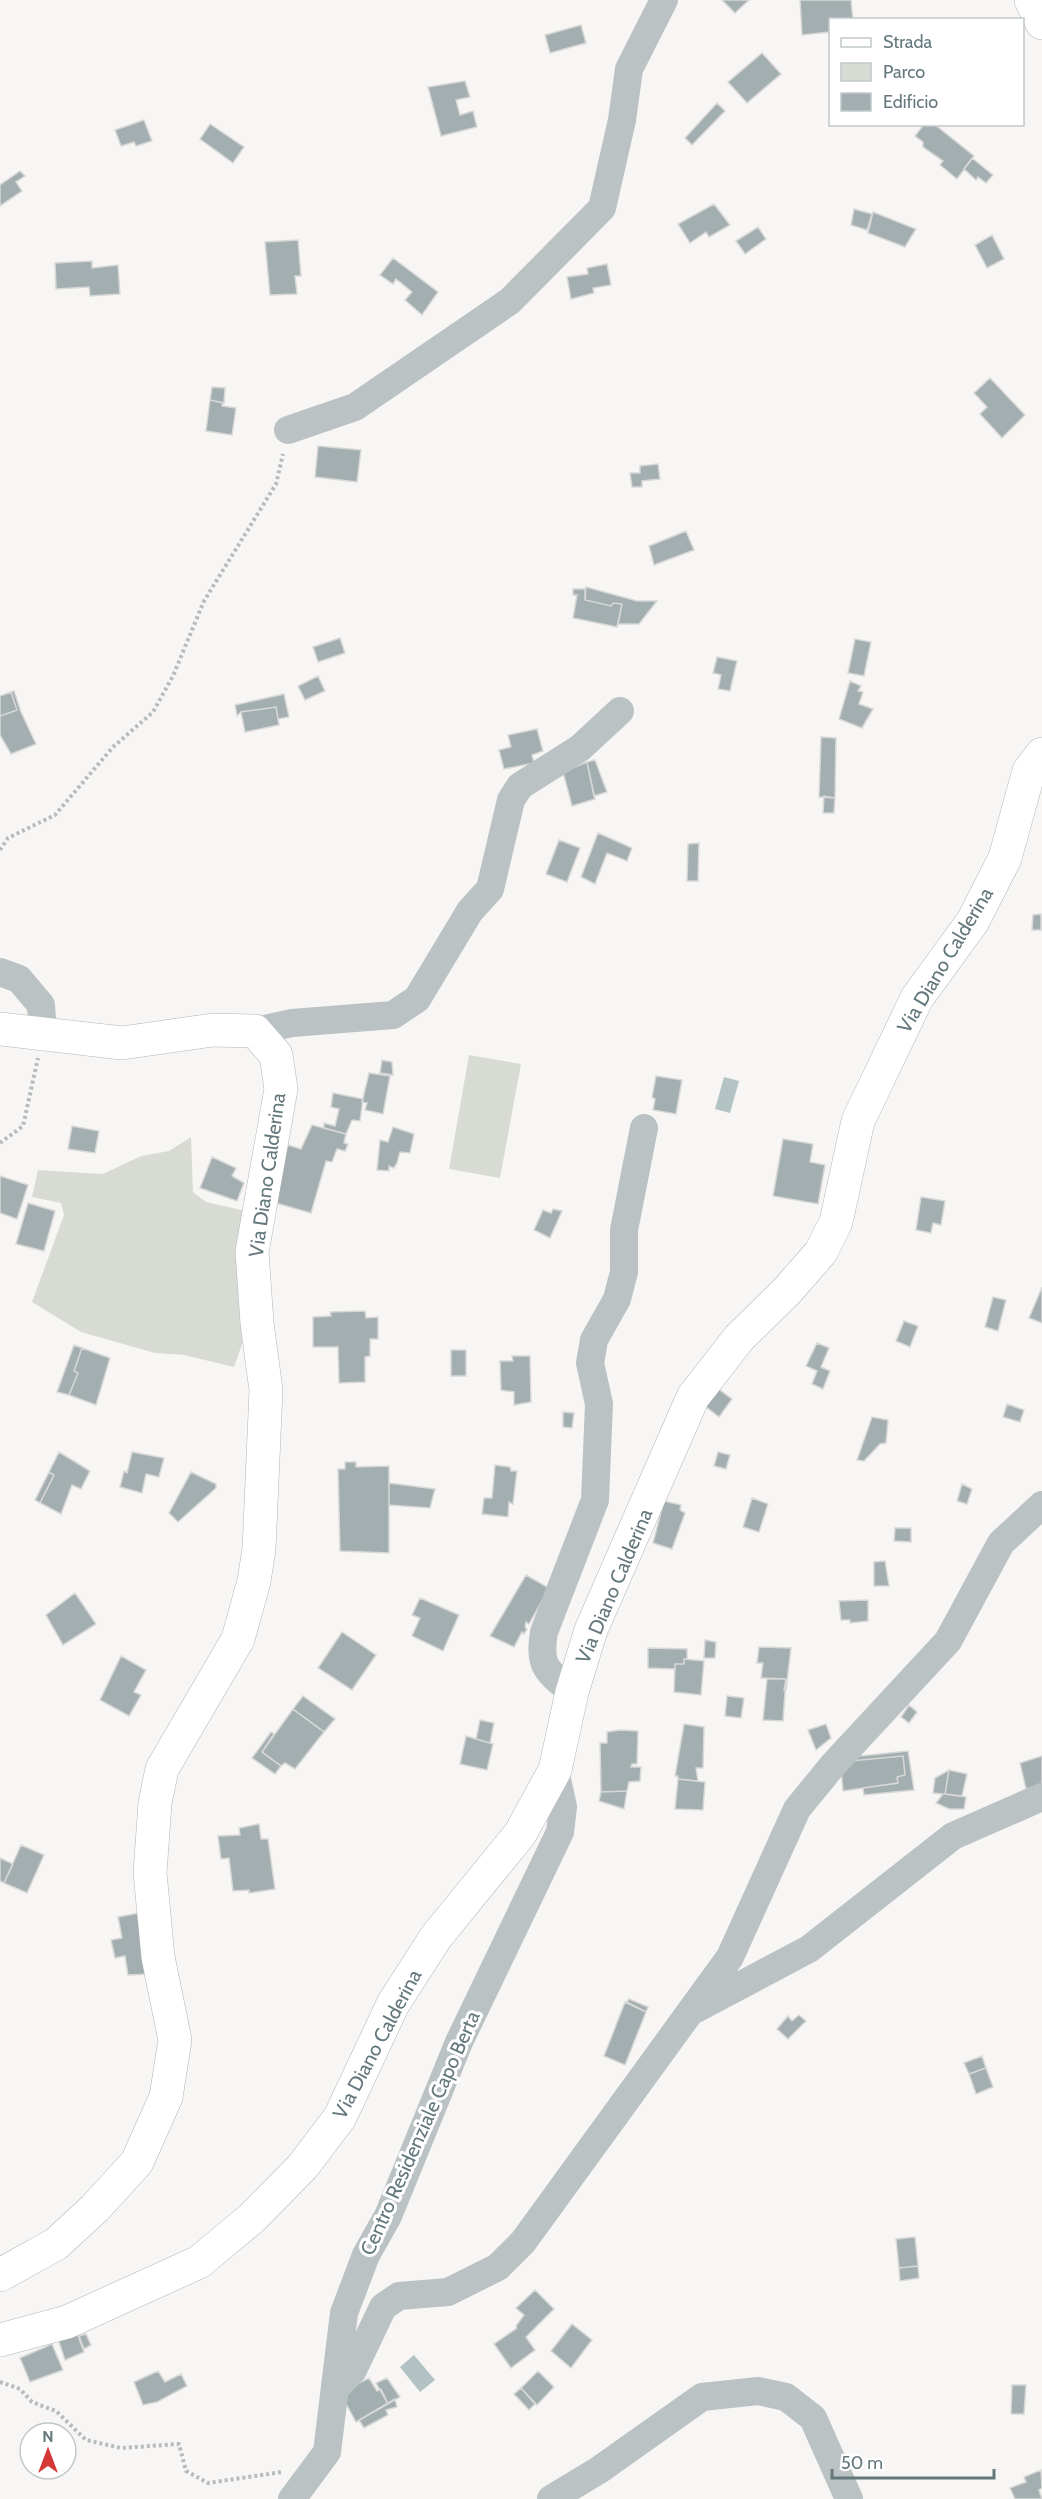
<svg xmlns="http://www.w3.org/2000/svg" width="1042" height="2499" font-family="Cabin,sans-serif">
	<rect width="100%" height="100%" fill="#f7f6f4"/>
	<path fill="#d8dbd4" d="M469 1055 521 1064 500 1178 449 1169Z
		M191 1137 193 1192 206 1202 246 1211 248 1327 234 1367 184 1355 155 1353 81 1332 32 1302 64 1215 61 1203 32 1197 38 1170 103 1174 141 1156 169 1151Z"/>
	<path fill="#b3c3c3" d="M724 1077 739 1081 730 1113 715 1109Z
		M414 2355 435 2380 420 2392 400 2367Z"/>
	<path fill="#a3aeb1" stroke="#d8d8d7" stroke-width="1.5" d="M722 0H749L735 13Z
		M800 0H851L853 20H830V32L802 35Z
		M581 25 586 43 550 53 545 35Z
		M762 53 781 74 747 103 728 82Z
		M465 81 470 97 456 100 460 115 473 111 477 127 441 136 428 87Z
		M717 103 725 111 692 145 685 138Z
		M144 120 152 141 136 146 134 142 121 146 115 130Z
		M210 124 244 147 233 163 200 139Z
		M924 124H934L974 156 957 179 940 165 943 161 923 147V142L915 136Z
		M972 158 993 175 986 183 978 177 976 180 964 169Z
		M20 171 25 176 16 182 22 191 0 206V185Z
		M714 204 730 225 709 237 706 232 690 243 678 224Z
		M854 209 872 214 867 230 851 225Z
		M873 212 916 229 905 247 868 233Z
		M758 227 766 239 745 254 736 241Z
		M992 235 1004 259 987 268 975 245Z
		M298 240 301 276H295L297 294 270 295 265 242Z
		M393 258 438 292 422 315 405 300 412 292 396 279 393 284 380 275Z
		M92 261V268L118 265 120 294 90 296 89 287 56 289 55 263Z
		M607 264 611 285 593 288 594 293 571 299 567 277 588 274 587 268Z
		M990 378 1025 415 1002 438 980 414 987 407 974 393Z
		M212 387 225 388 224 403 210 400Z
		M210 400 223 403 222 406 236 408 232 435 206 431Z
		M318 446 361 450 357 482 315 477Z
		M658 464 660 479 642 481V487H632L630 473H640V466Z
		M686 531 694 550 654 565 649 546Z
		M586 587 637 601H657L639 624H618L622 604 613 603 611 606 585 600Z
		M573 589H585V600L611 606 613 603 622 604 617 627 573 618 577 595H573Z
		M340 638 345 653 318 662 313 647Z
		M855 639 871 642 864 676 848 673Z
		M717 657 737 661 730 691 718 689 721 675 713 673Z
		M318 676 325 691 305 700 298 686Z
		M850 681 861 686 858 691 863 692 859 704 873 709 862 728 839 719Z
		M14 691 21 712 36 744 11 754 0 735V716L17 710 11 692Z
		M11 692 17 710 0 716V696Z
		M284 694 289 717 278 719 276 707 241 712 237 716 235 705Z
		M276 707 279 725 245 732 241 712Z
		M537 729 543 751 532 755 534 763 504 769 499 750 511 747 508 735Z
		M821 737 836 738 835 798 819 797Z
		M595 760 607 792 594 796 587 762Z
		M587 762 595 799 572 806 563 772Z
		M824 796 835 798 834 813H823Z
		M598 833 632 848 627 861 607 853 595 884 581 877Z
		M559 840 580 848 567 882 546 874Z
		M699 843 698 881H687L688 844Z
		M1041 914V930H1032L1033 915Z
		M382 1060 392 1062 393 1075 380 1073Z
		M369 1073 390 1076 383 1114 365 1110 367 1103 362 1102Z
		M656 1076 682 1080 676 1114 653 1110 655 1099 652 1097Z
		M333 1093 363 1099 360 1121 352 1120 346 1134 324 1128V1123L335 1126 339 1109 331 1107Z
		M312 1125 346 1134 344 1143 348 1144 345 1151 337 1149 332 1162 326 1161 311 1213 272 1202 288 1145 301 1149Z
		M72 1126 99 1131 95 1153 68 1149Z
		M393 1127 414 1134 410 1153 400 1152 397 1163 394 1168 389 1166V1171L377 1170 380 1140 388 1142Z
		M783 1139 813 1144 810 1162 825 1165 818 1204 773 1196Z
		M212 1157 236 1168 232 1176 244 1183 237 1201 200 1188Z
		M0 1176 28 1185 17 1219 0 1213Z
		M921 1197 945 1201 941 1225 933 1223 931 1233 916 1230Z
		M28 1203 55 1211 44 1251 16 1244Z
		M553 1209 562 1211 550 1238 534 1230 543 1210 551 1213Z
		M1042 1287V1323L1029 1318Z
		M993 1297 1006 1300 998 1331 985 1327Z
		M365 1311 366 1318 378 1317V1339H370V1356L365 1357V1382L339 1383 338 1347H313V1317L331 1316 330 1312Z
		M904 1321 918 1326 910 1347 896 1341Z
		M817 1343 829 1348 821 1367 830 1371 823 1389 812 1384 817 1371 806 1366Z
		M74 1345 82 1348 74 1371 78 1373 69 1395 57 1392Z
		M82 1348 110 1358 96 1405 69 1395 78 1373 74 1371Z
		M451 1350H466V1376H451Z
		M512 1356H530L531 1402 514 1405V1392L501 1390 500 1361H513Z
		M717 1388 732 1399 719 1417 705 1406Z
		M1007 1404 1024 1410 1020 1422 1003 1417Z
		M563 1412 574 1413 572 1428 563 1427Z
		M872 1417 888 1420 886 1443 880 1444 864 1461 857 1460Z
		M59 1452 90 1471 81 1489 72 1485 61 1514 40 1503 54 1475 49 1472Z
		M132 1452 164 1458 159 1477 146 1474 142 1493 120 1487 124 1471 127 1473Z
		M718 1452 730 1455 726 1469 714 1466Z
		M345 1462H356V1467L389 1466V1553L340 1551 338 1469H345Z
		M495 1465 510 1467 511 1471H517L513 1504 509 1502 508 1517 482 1514 484 1498H492Z
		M49 1472 54 1475 40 1503 35 1500Z
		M191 1472 216 1484V1488L178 1522 169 1513Z
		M389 1483 435 1489 430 1508 389 1505Z
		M962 1484 972 1489 967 1504 957 1501Z
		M752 1498 768 1504 759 1532 743 1527Z
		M664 1501 681 1505 680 1510 685 1513 672 1549 653 1543Z
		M895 1528H911V1542L894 1541Z
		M885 1561 889 1586H874V1562Z
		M526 1575 549 1588 529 1624 526 1622 525 1627 527 1629 524 1634 522 1632 514 1647 490 1636Z
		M75 1593 96 1624 63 1645 46 1615Z
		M420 1598 459 1615 443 1651 412 1636 420 1618 412 1615Z
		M868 1600V1621L850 1623V1620H841L839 1601Z
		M342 1632 376 1655 352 1690 318 1668Z
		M705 1640 716 1642 715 1658H704Z
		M759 1647 791 1648 786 1690H784L786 1679 761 1678 763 1663H757Z
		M648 1648 687 1649V1659H684V1664H675V1669L648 1668Z
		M121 1656 146 1670 134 1692 141 1695 129 1716 100 1700Z
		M684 1659 704 1661 701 1695 674 1692 675 1664H684Z
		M767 1679H786L783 1721 763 1720Z
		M303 1696 335 1719 324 1732 293 1709Z
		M727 1696 744 1698 741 1718 725 1716Z
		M909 1705 917 1712 909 1723 901 1717Z
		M293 1709 324 1732 295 1769 285 1763 281 1766 262 1752Z
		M480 1720 494 1723 490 1743 476 1739Z
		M684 1724 704 1727 703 1768H696L698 1781 678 1779V1776H675Z
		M826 1724 831 1738 816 1750 808 1730Z
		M620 1730 638 1731 637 1764H632L631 1767H641L640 1781 629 1782 627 1791 601 1792 600 1743H607V1732Z
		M271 1732 274 1734 262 1752 281 1766 275 1774 252 1758Z
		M466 1736 493 1744 487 1770 460 1764Z
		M908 1751 914 1790 864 1795 863 1788 898 1783 897 1777 905 1775 903 1756 850 1761 841 1758Z
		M903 1756 905 1775 897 1777 898 1783 843 1791 841 1768 850 1761Z
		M1042 1756V1785L1026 1789 1020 1763Z
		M949 1770 945 1794 966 1797 964 1809H949L936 1803 943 1794 933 1793 935 1778Z
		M949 1770 967 1774 962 1796 945 1794Z
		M678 1779 705 1782 703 1810 675 1809Z
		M627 1791 624 1809 599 1801 601 1792Z
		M259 1824 261 1839H268L275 1889 249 1893V1890L233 1891 229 1858 221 1859 218 1836 240 1835 239 1828Z
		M21 1845 44 1855 27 1893 4 1883Z
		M0 1858 13 1864 4 1883 0 1881Z
		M139 1913 150 1974 128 1975 125 1956 115 1958 111 1940 122 1938 118 1917Z
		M629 1999 648 2007 646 2012 627 2002Z
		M625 2002 646 2012 625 2065 604 2056Z
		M799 2015 806 2021 788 2039 777 2029 788 2016 792 2021Z
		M982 2056 986 2068 969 2074 964 2063Z
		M986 2068 993 2087 976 2094 969 2074Z
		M915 2237 918 2266 899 2268 896 2239Z
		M918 2266 919 2278 900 2281 899 2268Z
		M535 2290 554 2309 526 2337 535 2350 511 2368 494 2344 517 2328 516 2326 524 2315 516 2308Z
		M572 2324 592 2340 571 2368 551 2351Z
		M77 2333 84 2352 65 2360 58 2339Z
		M86 2334 91 2345 84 2349 79 2336Z
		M52 2344 63 2370 30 2382 20 2358Z
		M158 2371 165 2382 181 2374 187 2386 157 2402 143 2405 134 2382Z
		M538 2371 554 2387 537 2405 521 2388Z
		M369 2378 377 2391 381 2389 388 2404 356 2422 340 2393Z
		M387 2378 400 2397 388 2404 376 2383Z
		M1012 2385H1026L1024 2414H1011Z
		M521 2388 535 2404 529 2410 514 2394Z
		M395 2399 397 2407 386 2410 388 2415 364 2428 359 2420Z
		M1041 2470 1042 2488 1039 2490 1042 2499H1015L1010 2488 1026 2482 1024 2477Z"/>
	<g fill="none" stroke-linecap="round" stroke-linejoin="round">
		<defs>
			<path id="major" d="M1031 0 1042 23
				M0 1029 122 1043 213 1030 255 1031 276 1055 281 1089 252 1252 257 1323 266 1390 259 1549 254 1581 238 1639 162 1769 155 1803 150 1873 158 1957 175 2040 166 2097 137 2162 95 2208 56 2244 0 2275
				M0 2340 67 2322 199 2262 252 2218 303 2166 340 2117 393 2004 436 1937 520 1834 555 1770 572 1692 591 1630 693 1397 739 1338 787 1291 821 1252 836 1222 858 1121 917 998 973 921 1005 858 1029 771 1042 754"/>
		</defs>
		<use href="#major" stroke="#afb6b8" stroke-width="34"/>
		<path stroke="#b6bbbc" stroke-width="4" stroke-dasharray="3 3" stroke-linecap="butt" d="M0 850 8 838 55 815 113 747 153 712 173 676 204 601 276 484 283 454
			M0 1143 23 1126 38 1058
			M0 2382 20 2389 32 2402 56 2411 86 2440 121 2448 179 2444 186 2471 208 2483 282 2472"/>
		<path stroke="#bbc2c3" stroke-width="28" d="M288 430 355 407 510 301 602 208 622 120 629 69 664 0
			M0 972 19 979 41 1005 43 1034
			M255 1031 292 1023 393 1015 417 999 470 911 490 889 511 800 520 786 580 748 620 711
			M572 1692C547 1671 538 1666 544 1632L595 1500 599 1404 590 1363 594 1340 617 1299 624 1272V1230L644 1128
			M696 2009 809 1949 953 1836 1042 1797
			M336 2388 353 2370 383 2307 399 2296 448 2292 498 2267 523 2242 730 1957 797 1809 833 1765 948 1641 1001 1543 1042 1505
			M292 2499 327 2452 344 2313 366 2255 388 2216 459 2042 560 1832 563 1807 555 1770
			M551 2499 599 2470 702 2397 758 2391 786 2397 813 2418 849 2499"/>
		<use href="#major" stroke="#fff" stroke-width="33"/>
	</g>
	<g text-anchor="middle" stroke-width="6" stroke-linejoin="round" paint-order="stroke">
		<g font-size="20" fill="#64787d" stroke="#fff">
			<text transform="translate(945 960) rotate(-59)" y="7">Via Diano Calderina</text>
			<text transform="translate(267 1175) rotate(-82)" y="7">Via Diano Calderina</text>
			<text transform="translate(614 1586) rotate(-67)" y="7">Via Diano Calderina</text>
			<text transform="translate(377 2044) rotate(-62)" y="7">Via Diano Calderina</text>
			<text transform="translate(420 2133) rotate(-66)" y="7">Centro Residenziale Capo Berta</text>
		</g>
	</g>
	<rect x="829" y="18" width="195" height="108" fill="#ffffff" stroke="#c1c9cb" stroke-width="1.5"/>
	<rect x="841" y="38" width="30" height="9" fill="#ffffff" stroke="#c1c9cb" stroke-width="1.5"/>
	<text x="883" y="48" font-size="18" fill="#64787d">Strada</text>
	<rect x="841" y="63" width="30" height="18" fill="#d8dbd4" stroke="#c1c9cb" stroke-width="1.5"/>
	<text x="883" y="78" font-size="18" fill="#64787d">Parco</text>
	<rect x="841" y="93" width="30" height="18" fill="#a3aeb1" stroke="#c1c9cb" stroke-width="1.5"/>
	<text x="883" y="108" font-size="18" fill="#64787d">Edificio</text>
	<g transform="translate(48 2451)"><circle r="28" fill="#ffffff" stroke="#c1c9cb" stroke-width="1.5"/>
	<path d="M0-4.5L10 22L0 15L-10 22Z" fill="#d43836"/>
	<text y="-9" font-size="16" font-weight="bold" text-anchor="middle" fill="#64787d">N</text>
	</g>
	<path d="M832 2469v9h162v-9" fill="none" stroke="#64787d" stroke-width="3"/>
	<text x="841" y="2469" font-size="18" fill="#64787d" stroke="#ffffff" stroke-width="4.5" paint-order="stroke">50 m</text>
</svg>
